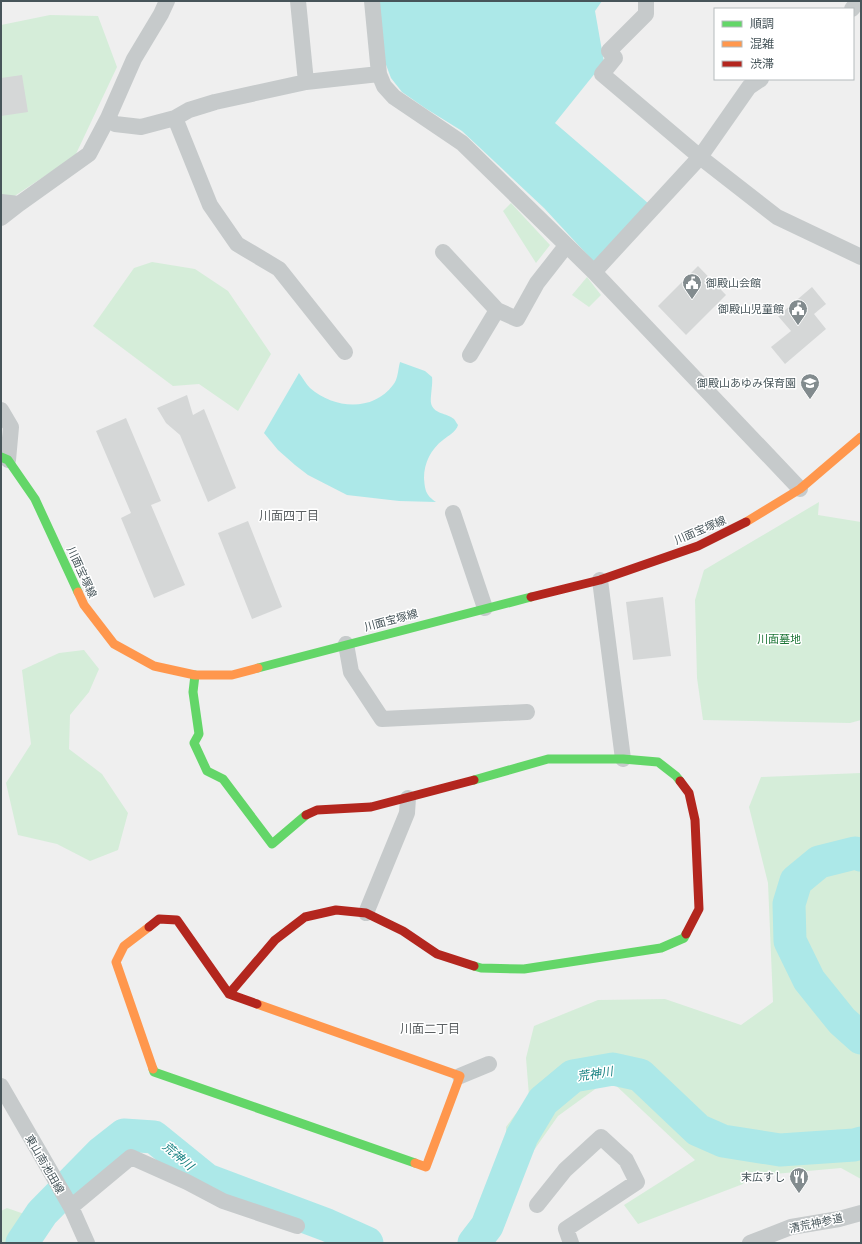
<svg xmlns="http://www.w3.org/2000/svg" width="862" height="1244" font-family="Inter,'Noto Sans JP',sans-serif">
	<rect width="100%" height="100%" fill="#efefef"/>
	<path fill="#d5edd9" d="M50 15 98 16 117 67 75 156 1 205V25Z
		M511 203 550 245 536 263 503 211Z
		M152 262 195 269 228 291 271 354 238 411 199 384 173 386 93 326 134 268Z
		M587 277 601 295 589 307 572 295Z
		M819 502 818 515 861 522V720L850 723 703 720 697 678 695 600 704 570Z
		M84 650 99 669 89 692 70 715 69 749 102 774 128 813 118 850 90 861 57 844 18 835 6 783 31 744 22 670 59 653Z
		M861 773V1179L841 1168 763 1175 749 1172 743 1184 638 1224 624 1205 695 1160 609 1079 558 1116 532 1153 507 1145 506 1127 529 1096 526 1058 534 1026 598 1000 665 999 741 1025 773 1002 768 883 749 807 761 777Z
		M7 1208 33 1217 30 1243H1V1211Z"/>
	<path fill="#ace8e8" d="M379 1H602L595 11 604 62 555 123 649 204 594 262 544 208 462 131 425 108 402 92 391 78 385 62Z
		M400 362 425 371 432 377C433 384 430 398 431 403 433 414 447 413 454 419 455 420 457 424 458 425 456 432 449 435 443 440 431 449 424 463 424 478 425 491 426 495 436 502L399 501 347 495 308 475 295 465 278 450 264 433 299 373C303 378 306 384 310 388 334 409 373 412 393 385 398 380 398 369 400 362Z"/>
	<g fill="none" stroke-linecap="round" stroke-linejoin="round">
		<path stroke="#ace8e8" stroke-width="33" d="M861 855 855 853 819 862 796 881 789 904 790 941 809 980 842 1021 861 1038
			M22 1243 42 1213 101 1153 124 1135 154 1137 207 1180 327 1225 367 1243
			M474 1243 487 1226 522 1136 543 1101 573 1076 613 1069 640 1075 698 1130 723 1141 780 1150 854 1145 861 1143"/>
	</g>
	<path fill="#d5d7d7" d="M22 75 28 112 1 116V78Z
		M698 266 726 295 686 335 658 306Z
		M812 287 826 304 814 314 826 329 785 364 771 347 791 331 778 316Z
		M187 395 193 415 204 409 236 488 208 502 180 435 166 423 157 408Z
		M126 418 161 501 151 505 185 585 154 598 121 518 131 513 96 431Z
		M248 521 282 607 252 619 218 533Z
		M663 597 671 656 633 660 626 602Z"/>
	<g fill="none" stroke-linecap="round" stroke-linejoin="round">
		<path stroke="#c6cacb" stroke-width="16" d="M298 1 306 82
			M372 1 379 74
			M646 1V14L609 51 615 58 602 74 700 157 777 217 861 257
			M852 9 858 1
			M108 118 115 124 141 127 175 118 189 110 215 102 306 82 379 74 384 86 394 97 462 143 594 272 800 489
			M175 118 210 205 237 244 279 269 345 352
			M1 202 19 204 89 154 108 118 134 59 161 14 167 1
			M1 218 19 204
			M443 252 497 310 517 319 537 283 566 246
			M594 272 700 157 749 87 761 79
			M470 355 497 310
			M1 410 11 427 8 460
			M453 513 485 608
			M600 580 623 759
			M346 644 351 672 382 719 527 712
			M366 913 407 813 408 798
			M460 1076 489 1064
			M1 1086 71 1207 87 1243
			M537 1205 565 1170 601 1137 626 1160 637 1182 566 1229 571 1243
			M71 1207 131 1157 187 1182 223 1201 297 1226
			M750 1243 791 1227 839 1219 861 1213"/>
		<path stroke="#63d668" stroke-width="9" d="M1 457 8 460 35 499 78 592
			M258 668 531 597
			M195 675 193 692 199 734 194 743 207 771 223 779 272 844 306 815
			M474 780 548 759H623L658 762 676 776 680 781
			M474 966 481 968 524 969 661 948 684 938 686 934
			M153 1069 154 1072 415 1163"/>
		<path stroke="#ff974d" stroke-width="9" d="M746 522 800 489 861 437
			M78 592 84 605 114 644 154 666 195 675H232L258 668
			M149 927 124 946 116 962 153 1069
			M257 1004 460 1076 426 1167 415 1163"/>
		<path stroke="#b3261e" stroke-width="9" d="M531 597 600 580 698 546 746 522
			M680 781 689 793 695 820 699 909 686 934
			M306 815 317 810 371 807 474 780
			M149 927 159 919 177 920 229 994
			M257 1004 229 994 275 940 305 917 336 910 366 913 403 931 437 954 474 966"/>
	</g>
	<defs>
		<symbol id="civic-pin" viewBox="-11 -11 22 30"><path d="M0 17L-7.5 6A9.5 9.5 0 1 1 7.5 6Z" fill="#828b8e" stroke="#fff"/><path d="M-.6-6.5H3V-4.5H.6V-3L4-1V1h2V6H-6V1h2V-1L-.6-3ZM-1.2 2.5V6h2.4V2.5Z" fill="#fff"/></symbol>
		<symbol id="school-pin" viewBox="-11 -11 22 30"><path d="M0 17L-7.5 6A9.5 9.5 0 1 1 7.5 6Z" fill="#828b8e" stroke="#fff"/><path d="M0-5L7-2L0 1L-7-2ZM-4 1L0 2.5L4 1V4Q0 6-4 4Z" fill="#fff"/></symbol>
		<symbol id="restaurant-pin" viewBox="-11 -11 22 30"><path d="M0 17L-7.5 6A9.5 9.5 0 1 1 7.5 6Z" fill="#828b8e" stroke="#fff"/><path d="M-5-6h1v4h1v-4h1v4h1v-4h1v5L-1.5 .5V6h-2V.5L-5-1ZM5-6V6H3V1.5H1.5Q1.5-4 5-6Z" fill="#fff"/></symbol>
	</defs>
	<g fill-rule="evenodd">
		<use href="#civic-pin" x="681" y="272" width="22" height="30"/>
		<use href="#civic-pin" x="787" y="298" width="22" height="30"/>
		<use href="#school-pin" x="799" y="372" width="22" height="30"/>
		<use href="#restaurant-pin" x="788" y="1166" width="22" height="30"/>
	</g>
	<g text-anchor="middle" stroke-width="3" stroke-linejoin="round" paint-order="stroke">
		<g font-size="11" fill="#47555a" stroke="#fff" text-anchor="end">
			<text x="706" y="287" text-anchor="start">御殿山会館</text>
			<text x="784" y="313">御殿山児童館</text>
			<text x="796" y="387">御殿山あゆみ保育園</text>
			<text x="785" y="1181">末広すし</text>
		</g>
		<g font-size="11" fill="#47555a" stroke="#fff">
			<text transform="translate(700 530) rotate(-23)" y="4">川面宝塚線</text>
			<text transform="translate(82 572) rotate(65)" y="4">川面宝塚線</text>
			<text transform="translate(391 620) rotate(-15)" y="4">川面宝塚線</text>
			<text transform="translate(45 1164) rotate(60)" y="4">東山南池田線</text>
			<text transform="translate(816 1223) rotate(-12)" y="4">清荒神参道</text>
		</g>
		<g font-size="11" fill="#1e7537" stroke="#fff">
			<text x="779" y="643">川面墓地</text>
		</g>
		<g font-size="12" fill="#5b6062" stroke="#fff">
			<text x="289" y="520">川面四丁目</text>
			<text x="430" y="1033">川面二丁目</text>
		</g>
		<g font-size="12" font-style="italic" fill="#168181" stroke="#fff">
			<text transform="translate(595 1074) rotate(-9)" y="4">荒神川</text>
			<text transform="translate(178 1156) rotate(40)" y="4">荒神川</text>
		</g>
	</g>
	<rect width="862" height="1244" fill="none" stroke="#47555a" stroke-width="4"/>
	<rect x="714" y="8" width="140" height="72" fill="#ffffff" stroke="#b5bbbd"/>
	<rect x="722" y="21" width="20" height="6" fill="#63d668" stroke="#b5bbbd"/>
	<text x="750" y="28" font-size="12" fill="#47555a">順調</text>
	<rect x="722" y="41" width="20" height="6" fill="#ff974d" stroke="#b5bbbd"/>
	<text x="750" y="48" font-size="12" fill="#47555a">混雑</text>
	<rect x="722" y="61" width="20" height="6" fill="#b3261e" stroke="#b5bbbd"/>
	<text x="750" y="68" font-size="12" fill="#47555a">渋滞</text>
</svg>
